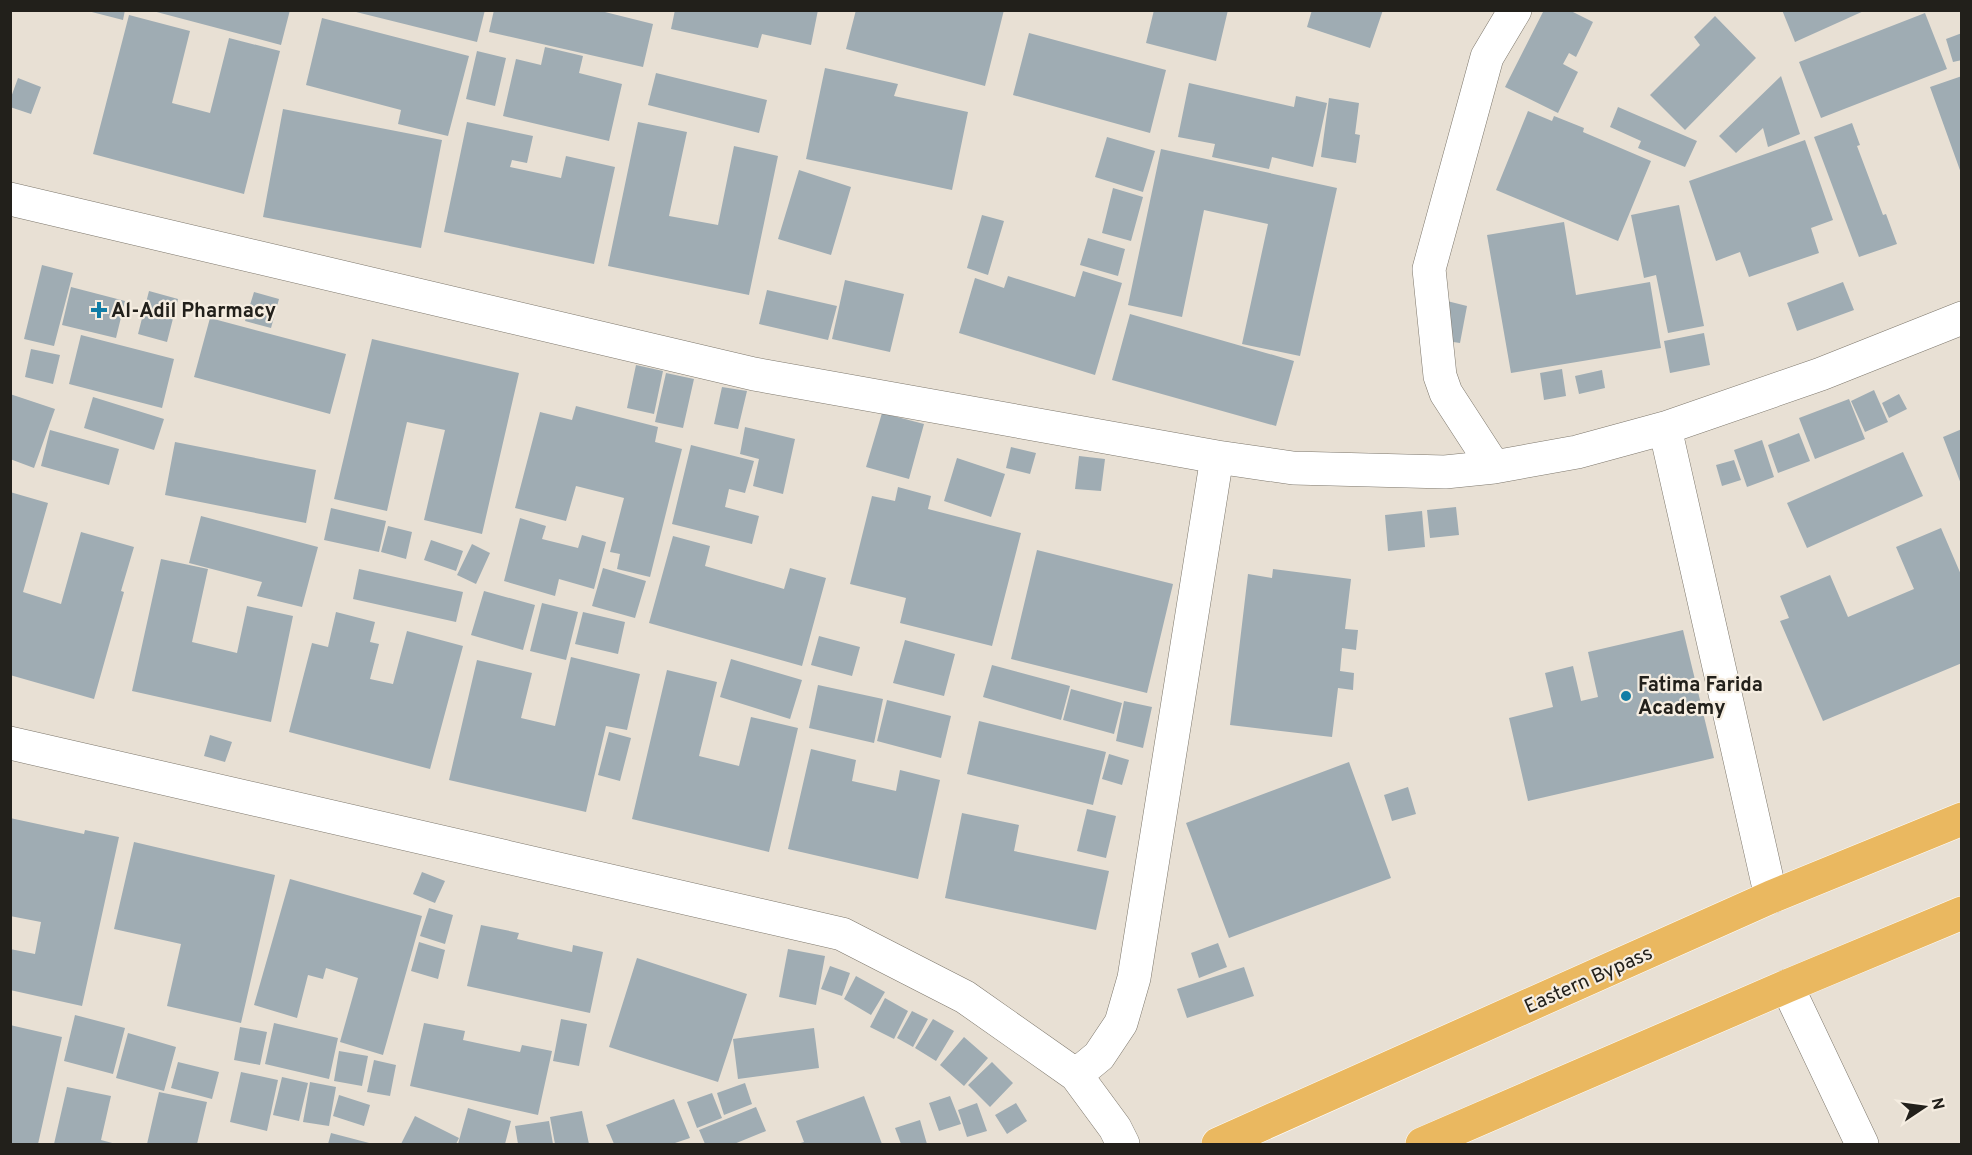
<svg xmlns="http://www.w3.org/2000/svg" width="1972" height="1155" font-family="Overpass,sans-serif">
	<rect width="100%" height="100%" fill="#e8e0d4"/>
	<path fill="#9facb3" d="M84 10H125L123 20Z
		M149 10H290L281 45Z
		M348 10H485L477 42Z
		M494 10H597L653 24 643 67 489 32Z
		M675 10H818L811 45 762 34 758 48 671 29Z
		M856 10H1004L985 86 846 49Z
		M1154 10H1228L1216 61 1146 43Z
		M1312 10H1383L1370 48 1307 27Z
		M1544 10H1569L1593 22 1576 57 1569 53 1563 64 1578 72 1558 113 1505 87Z
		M1782 10H1866L1795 42Z
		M1925 13 1947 69 1821 118 1799 62Z
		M129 15 190 31 172 103 210 113 229 38 280 51 244 194 93 154Z
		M1715 16 1756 58 1685 130 1650 95 1700 45 1694 37Z
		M322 18 469 56 448 136 398 124 401 110 306 85Z
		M1029 33 1166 70 1150 133 1013 95Z
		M1962 33V60L1953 62 1946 39Z
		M545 47 583 56 579 73 622 84 609 141 503 116 516 59 541 65Z
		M477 51 506 58 495 106 466 99Z
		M825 68 898 84 894 96 968 112 952 190 806 159Z
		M656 73 767 100 759 133 648 105Z
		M1781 76 1800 134 1768 147 1763 128 1736 153 1719 136Z
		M1962 76V173H1961L1930 87Z
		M18 78 41 87 31 114 10 107V100Z
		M1189 83 1294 107 1296 96 1327 103 1313 167 1272 157 1269 169 1212 157 1215 144 1178 137Z
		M1329 98 1359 103 1355 134 1360 135 1356 163 1321 157Z
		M1618 107 1697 141 1685 167 1638 148 1641 141 1610 127Z
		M283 109 442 140 421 248 263 217Z
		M1528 111 1552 121 1554 116 1584 128 1583 132 1651 161 1618 241 1496 190Z
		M467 122 533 136 527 163 512 160 510 167 561 178 566 156 615 167 594 264 444 232Z
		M638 122 687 132 669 216 718 225 734 146 778 156 749 295 608 266Z
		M1852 123 1860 145 1857 146 1883 215 1886 214 1897 244 1859 257 1814 137Z
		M1107 137 1155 151 1143 192 1095 177Z
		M1805 140 1833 220 1811 228 1819 253 1749 277 1740 252 1716 261 1689 181Z
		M1161 149 1337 188 1300 356 1242 344 1268 224 1204 210 1182 317 1128 305Z
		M799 170 851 187 831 255 778 239Z
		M1113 188 1143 197 1131 241 1102 233Z
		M1679 205 1704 326 1668 333 1656 275 1644 278 1631 215Z
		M982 215 1004 221 988 275 967 268Z
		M1564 222 1576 295 1650 282 1661 348 1511 373 1487 235Z
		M1088 238 1125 249 1118 276 1080 265Z
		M42 265 73 273 54 346 24 339Z
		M1083 271 1122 283 1095 375 959 333 975 278 1004 288 1008 276 1075 297Z
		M845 280 904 294 890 352 832 339Z
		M1843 282 1854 310 1797 331 1787 303Z
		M71 287 125 301 116 338 62 325Z
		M767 290 837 306 828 340 759 324Z
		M149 291 178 299 167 342 138 334Z
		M254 292 279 299 271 328 245 321Z
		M1447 301 1467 306 1460 343 1440 340Z
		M1130 314 1294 361 1276 426 1112 380Z
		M210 318 346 354 330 414 194 377Z
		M1704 333 1710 365 1670 373 1664 341Z
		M81 335 174 359 162 408 69 384Z
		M372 339 519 373 482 534 424 520 445 430 407 422 387 511 334 499Z
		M31 349 60 355 53 384 25 377Z
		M636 365 663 371 654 414 627 408Z
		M1562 369 1566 396 1544 400 1540 373Z
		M1602 370 1605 388 1579 394 1575 376Z
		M666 373 694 379 683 428 655 422Z
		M722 387 747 391 738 429 714 424Z
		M1874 390 1888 422 1865 432 1851 401Z
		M10 394 55 409 34 468 10 459Z
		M1899 394 1907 409 1889 418 1882 403Z
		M93 397 164 419 154 450 84 428Z
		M1849 399 1865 439 1815 459 1799 418Z
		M576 406 658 427 655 442 682 449 650 577 617 569 620 554 610 552 624 498 576 486 566 521 515 508 540 412 572 420Z
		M882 413 924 424 909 479 866 467Z
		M745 427 795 439 783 494 753 486 759 459 740 454Z
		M1962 429V484H1961L1943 437Z
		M50 430 119 449 109 485 41 466Z
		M1799 433 1810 461 1778 473 1768 445Z
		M1762 440 1774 477 1747 487 1734 450Z
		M175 442 316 470 306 523 165 495Z
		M691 445 754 461 745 493 729 489 725 507 759 516 752 544 672 524Z
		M1011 447 1036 453 1030 474 1006 468Z
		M1903 452 1923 496 1807 548 1787 503Z
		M1079 456 1105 459 1101 491 1075 489Z
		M957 458 1005 474 991 517 944 501Z
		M1734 460 1741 480 1722 486 1716 465Z
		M898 487 931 496 928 509 1021 533 992 646 900 623 906 598 850 584 872 496 895 501Z
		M10 492 48 503 23 592 61 604 81 532 134 547 121 591 124 592 94 699 10 675Z
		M1456 507 1459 535 1430 538 1427 510Z
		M331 508 386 521 379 552 324 540Z
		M1422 511 1425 547 1388 551 1385 515Z
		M201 516 318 547 302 607 257 596 262 582 189 563Z
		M520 518 546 526 542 539 578 548 582 535 606 542 594 589 559 579 555 596 504 581Z
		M388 526 412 532 406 559 381 552Z
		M1941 528 1962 577V663L1823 721 1780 621 1789 618 1780 596 1830 575 1848 617 1914 589 1896 547Z
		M673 536 710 546 705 566 784 589 790 568 826 578 802 666 649 623Z
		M431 540 463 551 456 571 424 560Z
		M472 544 490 553 476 584 457 575Z
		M1037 550 1173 584 1147 693 1011 659Z
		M161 559 208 569 192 642 237 653 247 606 293 616 271 722 132 691Z
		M603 568 646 581 635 618 592 606Z
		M359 569 463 592 456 622 353 599Z
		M1273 569 1351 579 1345 629 1358 630 1356 650 1342 648 1340 671 1354 673 1353 690 1338 688 1332 737 1230 725 1248 574 1272 578Z
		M484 591 535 605 523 650 471 635Z
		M542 603 578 612 566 660 530 651Z
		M336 612 375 622 370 642 379 644 370 679 393 684 407 631 463 646 430 769 289 732 312 643 328 647Z
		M583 612 625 622 618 654 575 644Z
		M1683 630 1714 758 1528 801 1509 718 1553 707 1545 673 1573 666 1581 701 1598 697 1588 652Z
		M819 636 860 647 852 676 811 665Z
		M905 640 955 654 944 696 893 683Z
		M571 657 640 674 627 730 606 726 586 812 449 780 477 660 532 673 521 718 555 726Z
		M731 659 802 680 790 719 720 697Z
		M992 665 1070 686 1061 720 983 697Z
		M667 670 717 682 699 756 739 766 751 717 798 728 769 852 632 819Z
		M818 685 883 699 874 743 809 728Z
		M1071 689 1122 703 1114 734 1063 720Z
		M887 700 951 716 941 758 877 741Z
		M1124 701 1152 707 1143 748 1116 741Z
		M979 721 1106 752 1093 805 967 774Z
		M609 732 631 738 620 781 598 775Z
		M210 735 232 742 225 762 204 756Z
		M811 749 856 760 852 781 896 791 900 770 940 780 918 879 788 849Z
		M1109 754 1129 760 1122 785 1102 779Z
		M1349 762 1391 878 1229 938 1186 823Z
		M1408 787 1416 814 1392 821 1384 795Z
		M1087 809 1116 816 1106 858 1077 851Z
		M962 813 1019 825 1014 851 1109 871 1096 930 945 898Z
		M10 818 84 834 85 830 119 837 82 1006 10 990V949L35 954 41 922 10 916Z
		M134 842 275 875 241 1023 167 1006 181 944 114 929Z
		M422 872 445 881 435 903 413 894Z
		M290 879 422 916 383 1055 340 1042 358 978 326 968 323 979 308 975 297 1018 254 1005Z
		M429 908 453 915 445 944 420 936Z
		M481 925 519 933 517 939 572 952 573 945 603 952 590 1013 467 986Z
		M419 942 445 950 438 979 411 971Z
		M1218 943 1227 967 1199 978 1191 953Z
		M788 949 825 956 816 1005 779 997Z
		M637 958 747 994 718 1082 609 1047Z
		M830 966 850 973 842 996 821 989Z
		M1244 967 1254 996 1187 1018 1177 989Z
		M856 976 885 992 871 1015 844 999Z
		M885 998 908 1011 894 1039 870 1027Z
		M912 1011 928 1019 913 1047 897 1038Z
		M75 1015 125 1028 113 1074 64 1061Z
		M561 1019 587 1024 579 1066 553 1061Z
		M933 1019 954 1031 936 1061 915 1048Z
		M274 1023 338 1038 329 1079 265 1064Z
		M424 1023 465 1031 463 1040 520 1052 522 1045 552 1051 538 1115 410 1086Z
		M10 1025 62 1037 38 1144H10Z
		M240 1027 267 1032 260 1065 234 1060Z
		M814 1028 819 1068 738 1079 733 1039Z
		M128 1033 176 1047 164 1091 116 1078Z
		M964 1037 988 1058 964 1086 940 1065Z
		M339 1051 368 1056 362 1086 334 1081Z
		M374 1060 396 1065 390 1096 367 1092Z
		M178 1062 219 1072 212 1099 171 1088Z
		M992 1062 1013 1083 990 1107 968 1085Z
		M241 1072 278 1080 267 1131 230 1122Z
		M282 1077 308 1083 299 1121 273 1115Z
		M310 1082 336 1087 329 1126 303 1122Z
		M745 1083 752 1104 724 1115 717 1093Z
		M67 1087 111 1096 101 1140 116 1144H54Z
		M159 1092 207 1102 197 1144H147Z
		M712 1093 722 1118 697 1128 687 1102Z
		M339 1095 370 1105 364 1126 333 1116Z
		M864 1096 882 1144H797L804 1142 796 1121Z
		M950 1096 961 1124 939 1131 929 1103Z
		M674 1099 690 1138 672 1144H614L606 1125Z
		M977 1103 987 1131 967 1137 958 1110Z
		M1016 1103 1027 1121 1007 1134 995 1115Z
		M756 1107 766 1131 734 1144H705L699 1130Z
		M468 1108 511 1121 505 1144H458Z
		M582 1111 589 1144H555L550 1117Z
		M415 1116 459 1138 456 1144H401Z
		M920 1120 927 1144H901L895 1128Z
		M549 1121 553 1144H518L515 1126Z
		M331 1133 373 1144H328Z"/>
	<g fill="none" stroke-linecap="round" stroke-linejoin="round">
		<defs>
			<path id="street" d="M10 199 754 374 1217 457 1293 468 1445 472 1494 467 1577 452 1665 428 1821 374 1962 318
				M1665 428 1771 897
				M1494 467 1446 393 1440 376 1429 269 1487 57 1515 10
				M10 743 842 934 965 997 1076 1075 1115 1128 1123 1144
				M1787 986 1862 1144
				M1076 1075 1099 1056 1121 1023 1134 978 1217 457"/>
			<path id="highway" d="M1218 1144 1771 897 1962 819
				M1422 1144 1787 986 1962 913"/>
		</defs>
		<use href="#street" stroke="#7d776c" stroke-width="34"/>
		<use href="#highway" stroke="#fff" stroke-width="34"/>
		<use href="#street" stroke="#fff" stroke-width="33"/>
		<use href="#highway" stroke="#eab860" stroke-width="33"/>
	</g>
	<g fill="#117da6" stroke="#f5ede1" stroke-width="2">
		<path d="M96 301h6v6h6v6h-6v6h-6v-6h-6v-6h6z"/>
		<circle cx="1626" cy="696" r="6"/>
	</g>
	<g text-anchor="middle" stroke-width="4.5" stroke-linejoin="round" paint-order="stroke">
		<g font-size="20" font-weight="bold" fill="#22201b" stroke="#f5ede1" text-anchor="start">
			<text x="111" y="317">Al-Adil Pharmacy</text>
			<text x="1638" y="691">Fatima Farida<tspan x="1638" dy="23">Academy</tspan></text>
		</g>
		<g font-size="20" fill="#22201b" stroke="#f5ede1">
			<text transform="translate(1588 979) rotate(-24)" y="7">Eastern Bypass</text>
		</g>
	</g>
	<rect width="1972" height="1155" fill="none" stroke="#22201b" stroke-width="24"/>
	<g transform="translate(1924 1107) rotate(77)" stroke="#f5ede1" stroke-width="4.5" paint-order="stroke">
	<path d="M0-4.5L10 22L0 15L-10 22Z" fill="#22201b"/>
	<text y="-9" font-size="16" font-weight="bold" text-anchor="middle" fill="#22201b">N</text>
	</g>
</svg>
